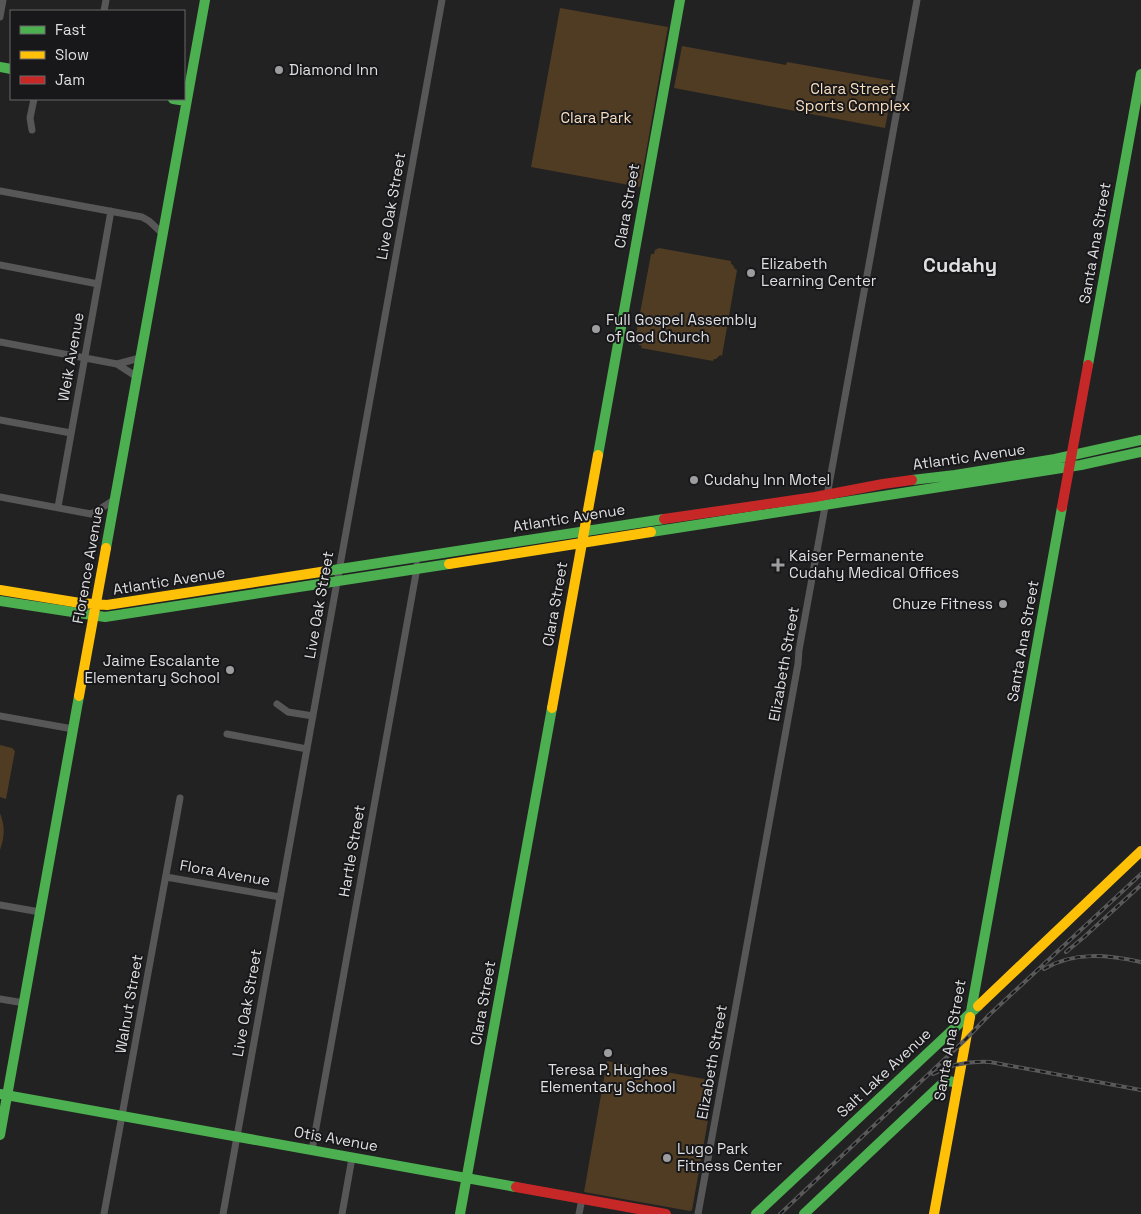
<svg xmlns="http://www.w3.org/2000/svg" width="1141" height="1214" font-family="'Space Grotesk',sans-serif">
	<rect width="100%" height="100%" fill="#222223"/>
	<path fill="#4f3c23" d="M560 8 668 27 640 187 531 167Z
		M682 46 786 65 787 62 894 81 885 128 674 88Z
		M659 248 731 261V264L733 265 735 269 737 270 722 356 720 355 716 359H714L713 361 641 348 642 346 639 345 638 341 635 340 651 254H654L655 250Z
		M0 745 12 748 15 751 6 799 0 797Z
		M0 813C5 827 5 835 0 850Z
		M607 1061 715 1081 692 1210 690 1211 584 1192Z"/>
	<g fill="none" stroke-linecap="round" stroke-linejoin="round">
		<path stroke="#575757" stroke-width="7" d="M104 11 106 0
			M0 17 3 0
			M32 130 30 118 34 99
			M0 191 142 217 149 221 163 234
			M0 265 98 284
			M0 342 117 364 137 377
			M117 364 140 358
			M0 420 71 433
			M0 497 91 514 97 511 114 500
			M58 507 111 211
			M277 704 288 712 313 716
			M0 716 73 729
			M227 734 307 749
			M166 877 280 897
			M0 905 40 912
			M0 999 24 1003
			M312 1150 417 568V565
			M104 1214 180 798
			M223 1214 442 0
			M342 1214 352 1158
			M579 1214 582 1199
			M698 1214 798 664 799 650 917 0"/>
		<path stroke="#4caf50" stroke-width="10" d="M0 67 11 69
			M173 99 186 101
			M1088 365 1141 74
			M598 455 680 0
			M912 480 955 475 1055 459 1141 440
			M651 532 1081 465 1141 452
			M106 548 205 0
			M327 571 664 519
			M0 601 105 617 449 564
			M970 1017 1062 507
			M0 1094 516 1187
			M0 1135 79 696
			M460 1214 552 708
			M756 1214 978 1006
			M804 1214 944 1082 949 1081 958 1083"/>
		<path stroke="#ffc107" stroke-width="10" d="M449 564 651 532
			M0 590 80 603 107 605 327 571
			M79 696 106 548
			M552 708 598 455
			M978 1006 1141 851
			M934 1214 970 1017"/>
		<path stroke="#c62828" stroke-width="10" d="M1062 507 1088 365
			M664 519 815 497 883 484 912 480
			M516 1187 666 1214"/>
		<defs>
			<path id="rail" d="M1066 952 1084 937 1141 885
				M1044 969C1074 951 1108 955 1141 962
				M933 1074C951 1064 970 1061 990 1062L1141 1090
				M780 1214 966 1039 989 1015 1141 874"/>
		</defs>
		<use href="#rail" stroke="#59595a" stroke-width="4"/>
		<use href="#rail" stroke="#18181a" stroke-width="2" stroke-dasharray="5.5" stroke-linecap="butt"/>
	</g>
	<g fill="#9d9c9e" stroke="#18181a" stroke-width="2">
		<circle cx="279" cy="70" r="5"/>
		<circle cx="751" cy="273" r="5"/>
		<circle cx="596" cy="329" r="5"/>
		<circle cx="694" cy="480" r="5"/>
		<path d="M775.5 557.5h5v5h5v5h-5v5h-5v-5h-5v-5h5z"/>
		<circle cx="1003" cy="604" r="5"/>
		<circle cx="230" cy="670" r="5"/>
		<circle cx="608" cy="1053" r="5"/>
		<circle cx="667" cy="1158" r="5"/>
	</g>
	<g text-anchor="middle" stroke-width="4" stroke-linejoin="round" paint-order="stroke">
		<g font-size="15" fill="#dfdee0" stroke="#18181a" text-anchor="start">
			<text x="289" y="75">Diamond Inn</text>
			<text x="761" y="269">Elizabeth<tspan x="761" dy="17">Learning Center</tspan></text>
			<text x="606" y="325">Full Gospel Assembly<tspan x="606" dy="17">of God Church</tspan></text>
			<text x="704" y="485">Cudahy Inn Motel</text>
			<text x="789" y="561">Kaiser Permanente<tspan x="789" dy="17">Cudahy Medical Offices</tspan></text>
			<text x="993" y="609" text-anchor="end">Chuze Fitness</text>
			<text x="220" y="666" text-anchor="end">Jaime Escalante<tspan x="220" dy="17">Elementary School</tspan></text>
			<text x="608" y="1075" text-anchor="middle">Teresa P. Hughes<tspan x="608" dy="17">Elementary School</tspan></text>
			<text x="677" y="1154">Lugo Park<tspan x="677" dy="17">Fitness Center</tspan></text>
		</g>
		<g font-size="15" fill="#f9debe" stroke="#18181a">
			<text x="853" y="94">Clara Street<tspan x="853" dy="17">Sports Complex</tspan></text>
			<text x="596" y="123">Clara Park</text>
		</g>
		<g font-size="15" fill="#dfdee0" stroke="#18181a">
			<text transform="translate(391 206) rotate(-80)" y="5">Live Oak Street</text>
			<text transform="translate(627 206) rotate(-80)" y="5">Clara Street</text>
			<text transform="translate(1095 243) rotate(-80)" y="5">Santa Ana Street</text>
			<text transform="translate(71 357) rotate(-80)" y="5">Weik Avenue</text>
			<text transform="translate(969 457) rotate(-8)" y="5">Atlantic Avenue</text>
			<text transform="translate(569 518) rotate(-9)" y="5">Atlantic Avenue</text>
			<text transform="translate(88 565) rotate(-80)" y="5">Florence Avenue</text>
			<text transform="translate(169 581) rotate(-9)" y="5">Atlantic Avenue</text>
			<text transform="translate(555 604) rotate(-80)" y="5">Clara Street</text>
			<text transform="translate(319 605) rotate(-80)" y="5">Live Oak Street</text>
			<text transform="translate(1023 641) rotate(-80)" y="5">Santa Ana Street</text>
			<text transform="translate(784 664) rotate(-80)" y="5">Elizabeth Street</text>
			<text transform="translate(352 851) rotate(-80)" y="5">Hartle Street</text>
			<text transform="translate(225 873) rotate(10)" y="5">Flora Avenue</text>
			<text transform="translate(247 1003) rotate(-80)" y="5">Live Oak Street</text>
			<text transform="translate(483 1003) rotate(-80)" y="5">Clara Street</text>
			<text transform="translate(129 1004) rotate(-80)" y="5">Walnut Street</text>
			<text transform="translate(950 1040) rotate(-80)" y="5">Santa Ana Street</text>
			<text transform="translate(712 1062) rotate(-80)" y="5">Elizabeth Street</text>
			<text transform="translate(884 1073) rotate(-43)" y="5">Salt Lake Avenue</text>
			<text transform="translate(336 1139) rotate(10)" y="5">Otis Avenue</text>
		</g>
		<g font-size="20" font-weight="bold" fill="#dfdee0" stroke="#18181a">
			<text x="960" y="272">Cudahy</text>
		</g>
	</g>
	<rect x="10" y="10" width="175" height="90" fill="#18181a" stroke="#686769"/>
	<rect x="20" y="26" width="25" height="8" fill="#4caf50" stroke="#686769"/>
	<text x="55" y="35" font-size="15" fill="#dfdee0">Fast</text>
	<rect x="20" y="51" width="25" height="8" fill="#ffc107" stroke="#686769"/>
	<text x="55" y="60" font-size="15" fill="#dfdee0">Slow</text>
	<rect x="20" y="76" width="25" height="8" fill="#c62828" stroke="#686769"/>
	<text x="55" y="85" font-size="15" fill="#dfdee0">Jam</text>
</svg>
